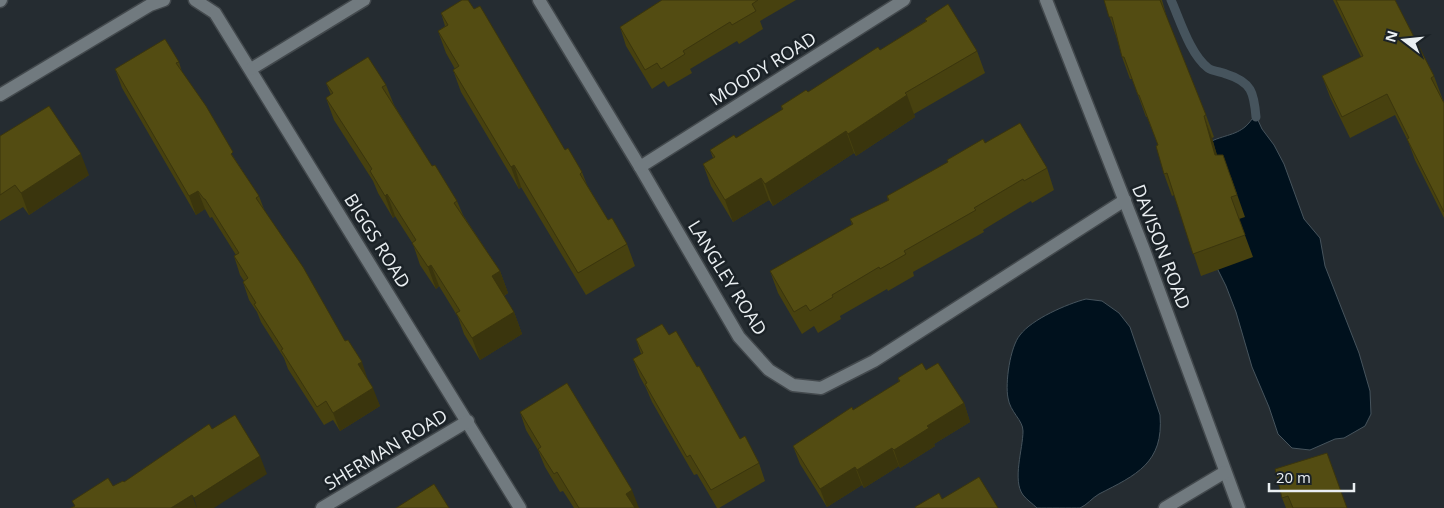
<svg xmlns="http://www.w3.org/2000/svg" width="1444" height="508" viewBox="0 0 1444 508" font-family="'Open Sans',sans-serif">
	<rect width="100%" height="100%" fill="#252c31"/>
	<g fill="#00111d" stroke="#46545d">
		<path d="M1257,118L1262,129L1274,145L1284,164L1304,219L1320,238L1325,266L1359,353L1370,391L1371,414L1365,426L1344,438L1335,439L1310,450L1292,448L1278,434L1269,407L1252,367L1236,312L1226,286L1208,250L1195,150C1202,147 1208,143 1214,140C1229,134 1242,134 1252,119Z"/>
		<path d="M1086,299L1102,301L1119,313L1130,327L1160,415C1164,463 1136,475 1099,494C1092,498 1087,505 1080,508C1073,508 1046,508 1037,508C1033,504 1027,500 1023,495C1012,480 1023,449 1023,431C1023,420 1010,412 1008,398C1005,383 1010,347 1020,335C1032,319 1067,304 1086,299Z"/>
	</g>
	<g fill="none" stroke-linecap="round" stroke-linejoin="round">
		<path stroke="#46545d" stroke-width="9" d="M1171,0C1180,20 1190,54 1208,68C1212,71 1221,72 1226,74C1252,82 1254,93 1256,117"/>
		<defs>
			<g id="minor">
				<path d="M195,0L215,13L520,508"/>
				<path d="M539,0L640,167L739,337L769,370L793,385L821,388L874,361L1125,200"/>
				<path d="M1046,0L1144,250L1239,508"/>
				<path d="M0,1L1,0"/>
				<path d="M251,69L364,0"/>
				<path d="M0,95L150,5L164,0"/>
				<path d="M640,167L904,0"/>
				<path d="M322,508L468,421"/>
				<path d="M1165,508L1225,472"/>
			</g>
		</defs>
		<use href="#minor" stroke="#43494d" stroke-width="15"/>
		<use href="#minor" stroke="#717a7f" stroke-width="12"/>
	</g>
	<g fill="#47410f">
		<path d="M662,0H796L760,21L763,29L739,44L737,41L690,69L692,73L668,87L664,81L652,89L626,46L620,27Z"/>
		<path d="M1104,0H1162L1167,18L1206,115L1214,137L1212,138L1217,155L1231,177L1245,217L1239,219L1253,257L1201,276L1174,195L1172,196L1164,174L1158,145L1147,117H1146L1132,79H1130L1122,57L1117,39Z"/>
		<path d="M1333,0H1395L1434,76L1444,103V218L1415,160L1408,141L1395,115L1350,138L1330,97L1322,76L1361,57Z"/>
		<path d="M441,13L565,150L582,172L587,185L608,220L627,244L635,266L586,295L521,187L519,189L461,92L453,70L455,69L446,53L438,31L445,26Z"/>
		<path d="M925,19L977,51L985,73L914,114L915,117L856,156L854,153L773,206L769,200L733,222L711,186L703,164L713,158L710,150L736,138L782,110L781,106L808,92L880,50L926,21Z"/>
		<path d="M179,62L182,72L236,161L259,196L265,212L368,380L380,406L340,431L333,420L324,425L288,369L284,358L261,322L257,312L249,300L243,282L244,281L240,275L234,256L236,255L212,217L210,218L205,209L196,215L122,88L115,69Z"/>
		<path d="M326,83L386,85L394,105L432,166L457,201L463,215L500,271L508,293L504,296L514,312L522,334L480,360L464,334L458,317L439,286L436,289L420,265L413,244L395,216L393,218L378,193L373,181L334,120L326,98L331,95Z"/>
		<path d="M0,136L89,175L29,215L23,207L0,221Z"/>
		<path d="M985,143L1047,168L1054,190L1032,203L1031,201L983,230L984,232L913,272L914,276L888,291L887,289L840,316L841,319L818,333L814,326L802,334L778,293L770,271L852,225L850,219L888,201L887,196Z"/>
		<path d="M669,335L697,367L740,439L759,463L765,481L719,508H717L697,474L694,475L652,402L646,388L640,377L633,359L641,354L636,339Z"/>
		<path d="M926,370L964,403L970,422L934,444L935,446L900,468L899,466L864,488L862,485L827,507L800,464L793,446L899,382L898,378Z"/>
		<path d="M520,412L639,508H574L563,491L560,492L545,467L538,450L526,430Z"/>
		<path d="M1275,469L1347,508H1286L1282,498Z"/>
	</g>
	<g fill="#3a350d">
		<path d="M907,95L915,117L856,156L848,134Z"/>
		<path d="M1204,116L1212,138L1223,177L1215,155Z"/>
		<path d="M846,131L854,153L773,206L765,184Z"/>
		<path d="M81,154L89,175L29,215L21,193Z"/>
		<path d="M514,165L521,187L519,189L511,167Z"/>
		<path d="M761,178L769,200L733,222L725,200Z"/>
		<path d="M198,191L205,209L196,215L189,196Z"/>
		<path d="M387,194L395,216L393,218L385,196Z"/>
		<path d="M431,265L439,286L436,289L428,267Z"/>
		<path d="M500,271L508,293L500,298L492,276Z"/>
		<path d="M514,312L522,334L480,360L472,338Z"/>
		<path d="M362,362L368,380L358,364Z"/>
		<path d="M373,388L380,406L340,431L333,413Z"/>
		<path d="M964,403L970,422L934,444L935,446L900,468L894,450L927,426Z"/>
		<path d="M892,448L899,466L864,488L857,470Z"/>
		<path d="M260,456L267,474L214,508H197L194,498Z"/>
		<path d="M855,467L862,485L827,507L820,489Z"/>
		<path d="M632,490L639,508H631L626,494Z"/>
		<path d="M192,495L197,508H171Z"/>
	</g>
	<g fill="#534c12" stroke="#3a350d">
		<path d="M462,0H468L474,9L480,6L565,150L568,148L582,172L580,174L608,220L612,218L627,244L578,273L514,165L511,167L453,70L459,66L438,31L448,25L441,13Z"/>
		<path d="M662,0H758L752,4L756,11L732,25L730,22L683,51L685,54L661,69L657,63L645,70L620,27Z"/>
		<path d="M1104,0H1160L1206,115L1204,116L1215,155H1223L1237,195L1231,197L1245,235L1193,254L1167,173L1164,174L1156,146L1158,145L1139,95H1138L1124,57H1122L1112,17H1109Z"/>
		<path d="M1336,0H1395L1434,76L1431,78L1444,103V212L1407,139L1409,138L1387,94L1342,117L1322,76L1363,56Z"/>
		<path d="M948,4L977,51L905,93L907,95L848,134L846,131L765,184L761,178L725,200L703,164L715,157L710,150L734,135L736,138L783,109L781,106L806,90L808,92L878,47L880,50L927,21L925,19Z"/>
		<path d="M165,39L179,62L176,63L206,106L233,152L231,154L259,196L256,198L303,267L345,341L348,340L362,362L358,364L373,388L333,413L326,401L317,407L281,350L283,349L254,304L256,303L243,282L248,278L234,256L239,253L205,199H204L198,191L189,196L115,69Z"/>
		<path d="M368,57L386,85L382,87L432,166L435,165L457,201L454,203L500,271L492,276L514,312L472,338L456,313L460,311L431,265L428,267L412,243L416,240L387,194L385,196L370,171L372,169L326,98L333,93L326,83Z"/>
		<path d="M49,106L81,154L21,193L15,185L0,195V136Z"/>
		<path d="M1020,123L1047,168L1024,181L1023,179L974,208L976,210L904,251L906,254L880,269L879,267L832,295L833,297L810,311L806,305L794,312L770,271L853,224L850,219L889,200L887,196L948,162L947,160L983,139L985,143Z"/>
		<path d="M662,324L669,335L676,331L697,367L699,366L740,439L745,436L759,463L711,490L690,455L687,457L645,384L647,383L633,359L643,353L636,339Z"/>
		<path d="M922,363L926,370L938,363L964,403L927,426L929,428L894,450L892,448L857,470L855,467L820,489L793,446L852,407L853,410L900,381L898,378Z"/>
		<path d="M567,383L632,490L626,494L635,508H579L557,472L554,474L538,449L541,447L520,412Z"/>
		<path d="M235,415L260,456L194,498L192,495L171,508H71L75,506L72,501L108,478L113,486L123,481L124,482L209,424L212,429Z"/>
		<path d="M1327,453L1347,508H1293L1288,496L1282,498L1275,469Z"/>
		<path d="M979,477L998,508H916L915,507L939,493L942,499Z"/>
		<path d="M434,484L449,508H396Z"/>
	</g>
	<g text-anchor="middle" stroke-width="5" stroke-linejoin="round" paint-order="stroke">
		<g font-size="18" fill="#eaeff2" stroke="#1b2227">
			<text transform="translate(763 69) rotate(-32)" y="6">MOODY ROAD</text>
			<text transform="translate(377 241) rotate(58)" y="6">BIGGS ROAD</text>
			<text transform="translate(1161 247) rotate(69)" y="6">DAVISON ROAD</text>
			<text transform="translate(727 278) rotate(58)" y="6">LANGLEY ROAD</text>
			<text transform="translate(386 450) rotate(-31)" y="6">SHERMAN ROAD</text>
		</g>
	</g>
	<g transform="translate(1404 40) rotate(286)" stroke="#1b2227" stroke-width="4" paint-order="stroke">
	<path d="M0-4L9 19L0 12L-9 19Z" fill="#eaeff2"/>
	<text y="-8" font-size="14" font-weight="bold" text-anchor="middle" fill="#eaeff2">N</text>
	</g>
	<path d="M1269 483v8h85v-8" fill="none" stroke="#eaeff2" stroke-width="2.5"/>
	<text x="1276" y="483" font-size="15" fill="#eaeff2" stroke="#1b2227" stroke-width="4" paint-order="stroke">20 m</text>
</svg>
